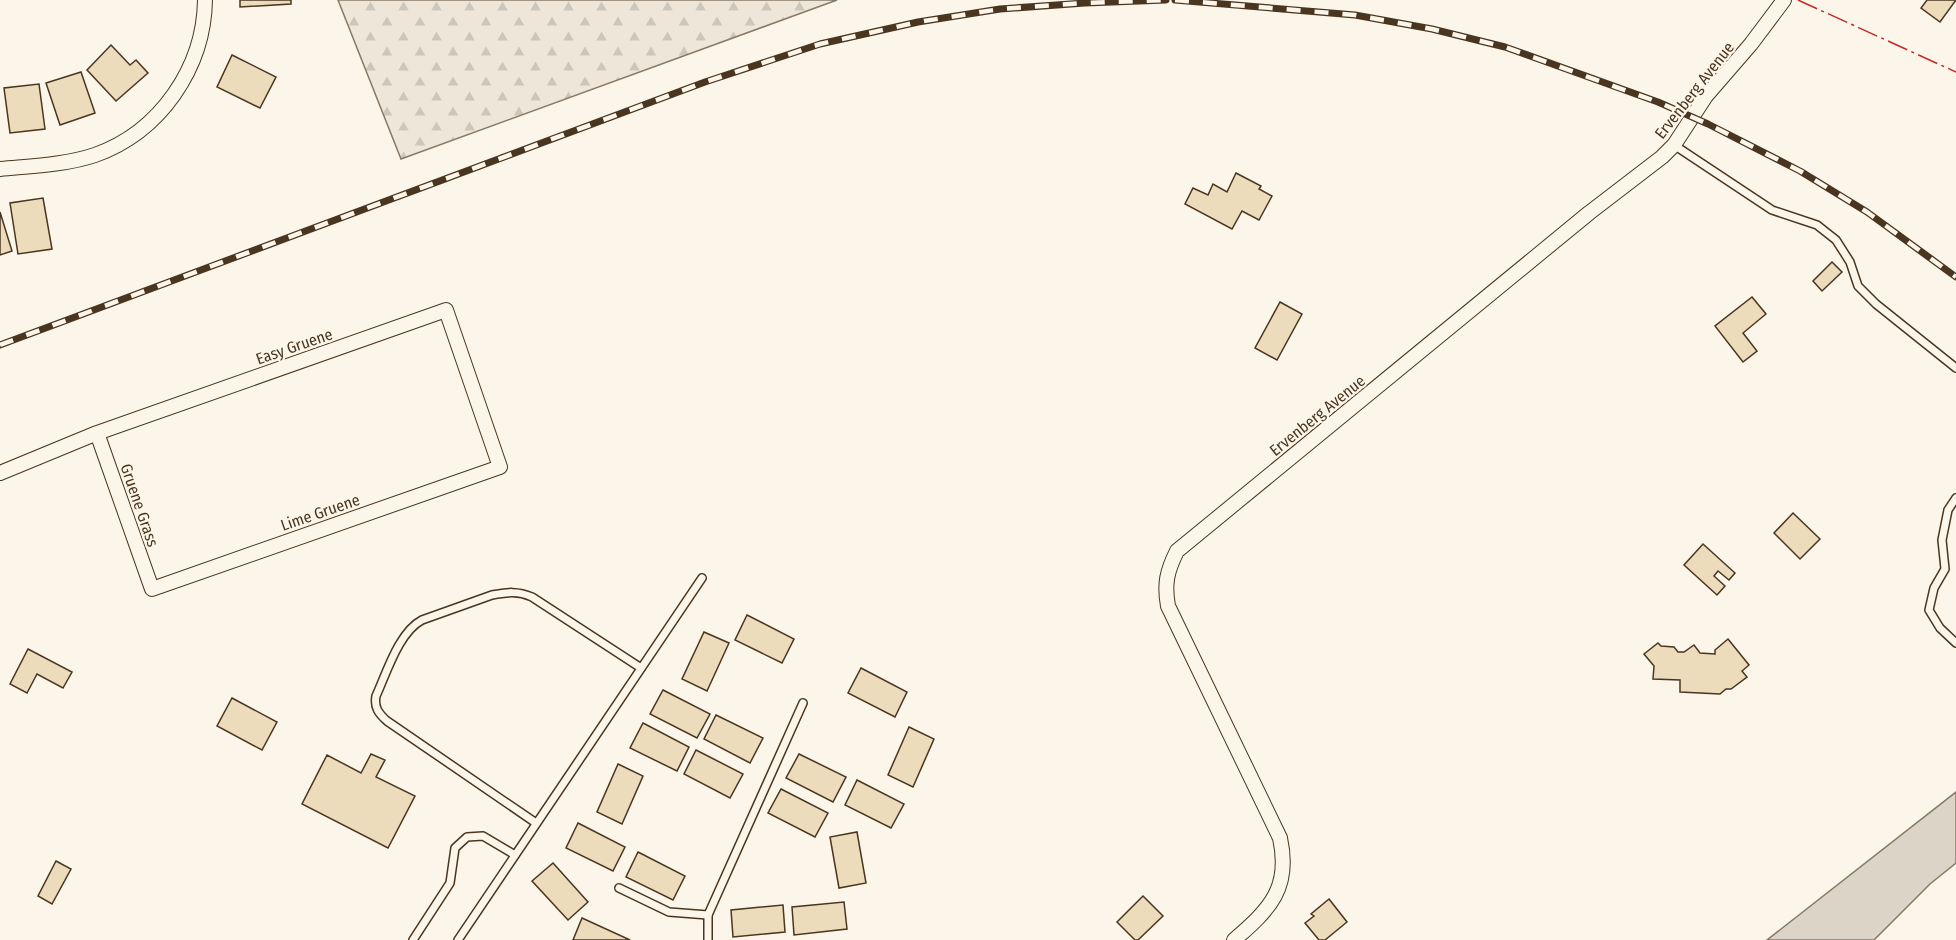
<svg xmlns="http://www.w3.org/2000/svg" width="1956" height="940" viewBox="0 0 1956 940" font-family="'Fira Sans Condensed',sans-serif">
	<defs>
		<pattern id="forest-firs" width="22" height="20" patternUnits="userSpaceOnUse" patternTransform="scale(1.5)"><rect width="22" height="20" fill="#ede6d9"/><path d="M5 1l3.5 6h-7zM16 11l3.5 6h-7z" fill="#cdc6ba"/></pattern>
	</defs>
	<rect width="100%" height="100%" fill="#fbf6e9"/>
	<path fill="url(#forest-firs)" stroke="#887966" stroke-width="1.5" d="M338,0H837L401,159Z"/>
	<path fill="#dcd4c6" stroke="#887966" stroke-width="1.5" d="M1956,792V863L1930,884L1874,940H1767Z"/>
	<g fill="#ecdcbc" stroke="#4a3520" stroke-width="1.5">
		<path d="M240,0H291V4L240,7Z"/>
		<path d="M1927,0H1956L1940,22L1921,8Z"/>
		<path d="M111,45L130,65L136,60L148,73L116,101L87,70Z"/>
		<path d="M232,55L276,77L260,108L217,87Z"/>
		<path d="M81,72L95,113L60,125L46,83Z"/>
		<path d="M39,84L45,129L10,133L4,88Z"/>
		<path d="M1236,173L1261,186L1259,189L1272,196L1259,220L1242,211L1232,229L1185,204L1193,188L1208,195L1213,184L1227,192Z"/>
		<path d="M43,198L52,249L18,254L10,203Z"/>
		<path d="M0,212L12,251L0,255Z"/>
		<path d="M1832,262L1842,272L1822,291L1813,281Z"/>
		<path d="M1752,297L1766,314L1743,333L1757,351L1743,362L1715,326Z"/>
		<path d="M1280,302L1302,314L1277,360L1255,348Z"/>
		<path d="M1793,513L1820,539L1800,559L1774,533Z"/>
		<path d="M1703,544L1735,573L1729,580L1718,571L1714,576L1725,586L1717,595L1684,565Z"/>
		<path d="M747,615L794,639L782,663L735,640Z"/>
		<path d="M704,632L729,643L707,691L682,679Z"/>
		<path d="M1728,639L1749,665L1742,671L1747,677L1731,689H1726L1720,694L1680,692V680L1653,679L1654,666L1644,654L1658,643L1661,646L1674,647L1678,652H1684L1694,645L1700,653L1715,654V650Z"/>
		<path d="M28,649L72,672L63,688L37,674L27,693L10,684Z"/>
		<path d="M861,668L907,692L895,717L848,693Z"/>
		<path d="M663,690L710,714L697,738L650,714Z"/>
		<path d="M232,698L277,722L262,750L217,726Z"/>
		<path d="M716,715L763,738L750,763L704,739Z"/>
		<path d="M643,723L689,747L677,771L630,748Z"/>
		<path d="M909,727L934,739L913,787L888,775Z"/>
		<path d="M696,750L743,774L730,798L684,774Z"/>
		<path d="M371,754L385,760L376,777L415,796L388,848L302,804L327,755L361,773Z"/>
		<path d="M799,754L846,777L833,802L786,778Z"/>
		<path d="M618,764L643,776L622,824L597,812Z"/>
		<path d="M857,780L904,804L891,828L845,805Z"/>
		<path d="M781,789L828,813L815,837L768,813Z"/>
		<path d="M578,823L625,847L613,871L566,848Z"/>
		<path d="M857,832L866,883L839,888L830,837Z"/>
		<path d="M638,852L685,876L673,900L626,877Z"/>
		<path d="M56,861L71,869L52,904L38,896Z"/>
		<path d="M553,863L588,902L568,920L532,881Z"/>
		<path d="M1143,896L1163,916L1138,940H1135L1117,922Z"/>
		<path d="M1329,899L1347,922L1325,940H1319L1305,923L1314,916L1311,914Z"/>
		<path d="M844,902L847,929L794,935L792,907Z"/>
		<path d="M783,905L785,932L733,937L731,910Z"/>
		<path d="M582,918L630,940H573Z"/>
	</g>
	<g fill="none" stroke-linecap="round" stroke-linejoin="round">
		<defs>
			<g id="service">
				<path d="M1674,145L1772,210L1817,225L1836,240L1850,262L1858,286L1876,304L1956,368"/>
				<path d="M1956,498L1948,510L1942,540L1945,569L1934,588L1929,610L1940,628L1956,643"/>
				<path d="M536,823L387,721C378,713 374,707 376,696C387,672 399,632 422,620L492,595C507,592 518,591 532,597L641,668"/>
				<path d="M619,888L669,912L708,915"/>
				<path d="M413,940L450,883L455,848L467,837L483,836L515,855"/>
				<path d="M458,940L702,578"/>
				<path d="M708,940V915L803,703"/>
			</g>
			<g id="minor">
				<path d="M0,169C31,166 65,165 95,155C160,132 204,68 205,0"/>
				<path d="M0,473L97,433L446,310L500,467L152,589L97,433"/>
				<path d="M1234,940C1270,909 1291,888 1280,838L1168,606C1164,584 1167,571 1177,551L1589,213L1662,157L1674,145L1706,96L1751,44L1784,0"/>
			</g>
		</defs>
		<use href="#service" stroke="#4a3520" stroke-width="10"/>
		<use href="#minor" stroke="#4a3520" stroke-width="16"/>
		<use href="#service" stroke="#fbf6e9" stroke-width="7"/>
		<use href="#minor" stroke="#fbf6e9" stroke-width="14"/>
		<defs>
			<g id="rail">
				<path d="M1175,0L1355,15L1432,29L1505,47L1658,102L1708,124L1800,171L1867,212L1956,277"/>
				<path d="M0,345L705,82L820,44L918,22L1000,9L1085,3L1166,0"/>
			</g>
		</defs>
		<use href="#rail" stroke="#4a3520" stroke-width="7"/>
		<use href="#rail" stroke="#fbf6e9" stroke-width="4.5" stroke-dasharray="14" stroke-linecap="butt"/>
		<path stroke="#c62828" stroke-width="1.5" stroke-dasharray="21 4.5 3 4.5" stroke-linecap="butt" d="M1798,0L1956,72"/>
	</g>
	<g text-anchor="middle" stroke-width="4.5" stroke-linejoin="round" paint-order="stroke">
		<g font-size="16" fill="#4a3520" stroke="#fbf6e9">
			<text transform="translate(1694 90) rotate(-52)" y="6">Ervenberg Avenue</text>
			<text transform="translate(294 346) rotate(-19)" y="6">Easy Gruene</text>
			<text transform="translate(1317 415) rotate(-39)" y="6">Ervenberg Avenue</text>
			<text transform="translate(140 505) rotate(71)" y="6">Gruene Grass</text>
			<text transform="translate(320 512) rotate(-19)" y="6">Lime Gruene</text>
		</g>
	</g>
</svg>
